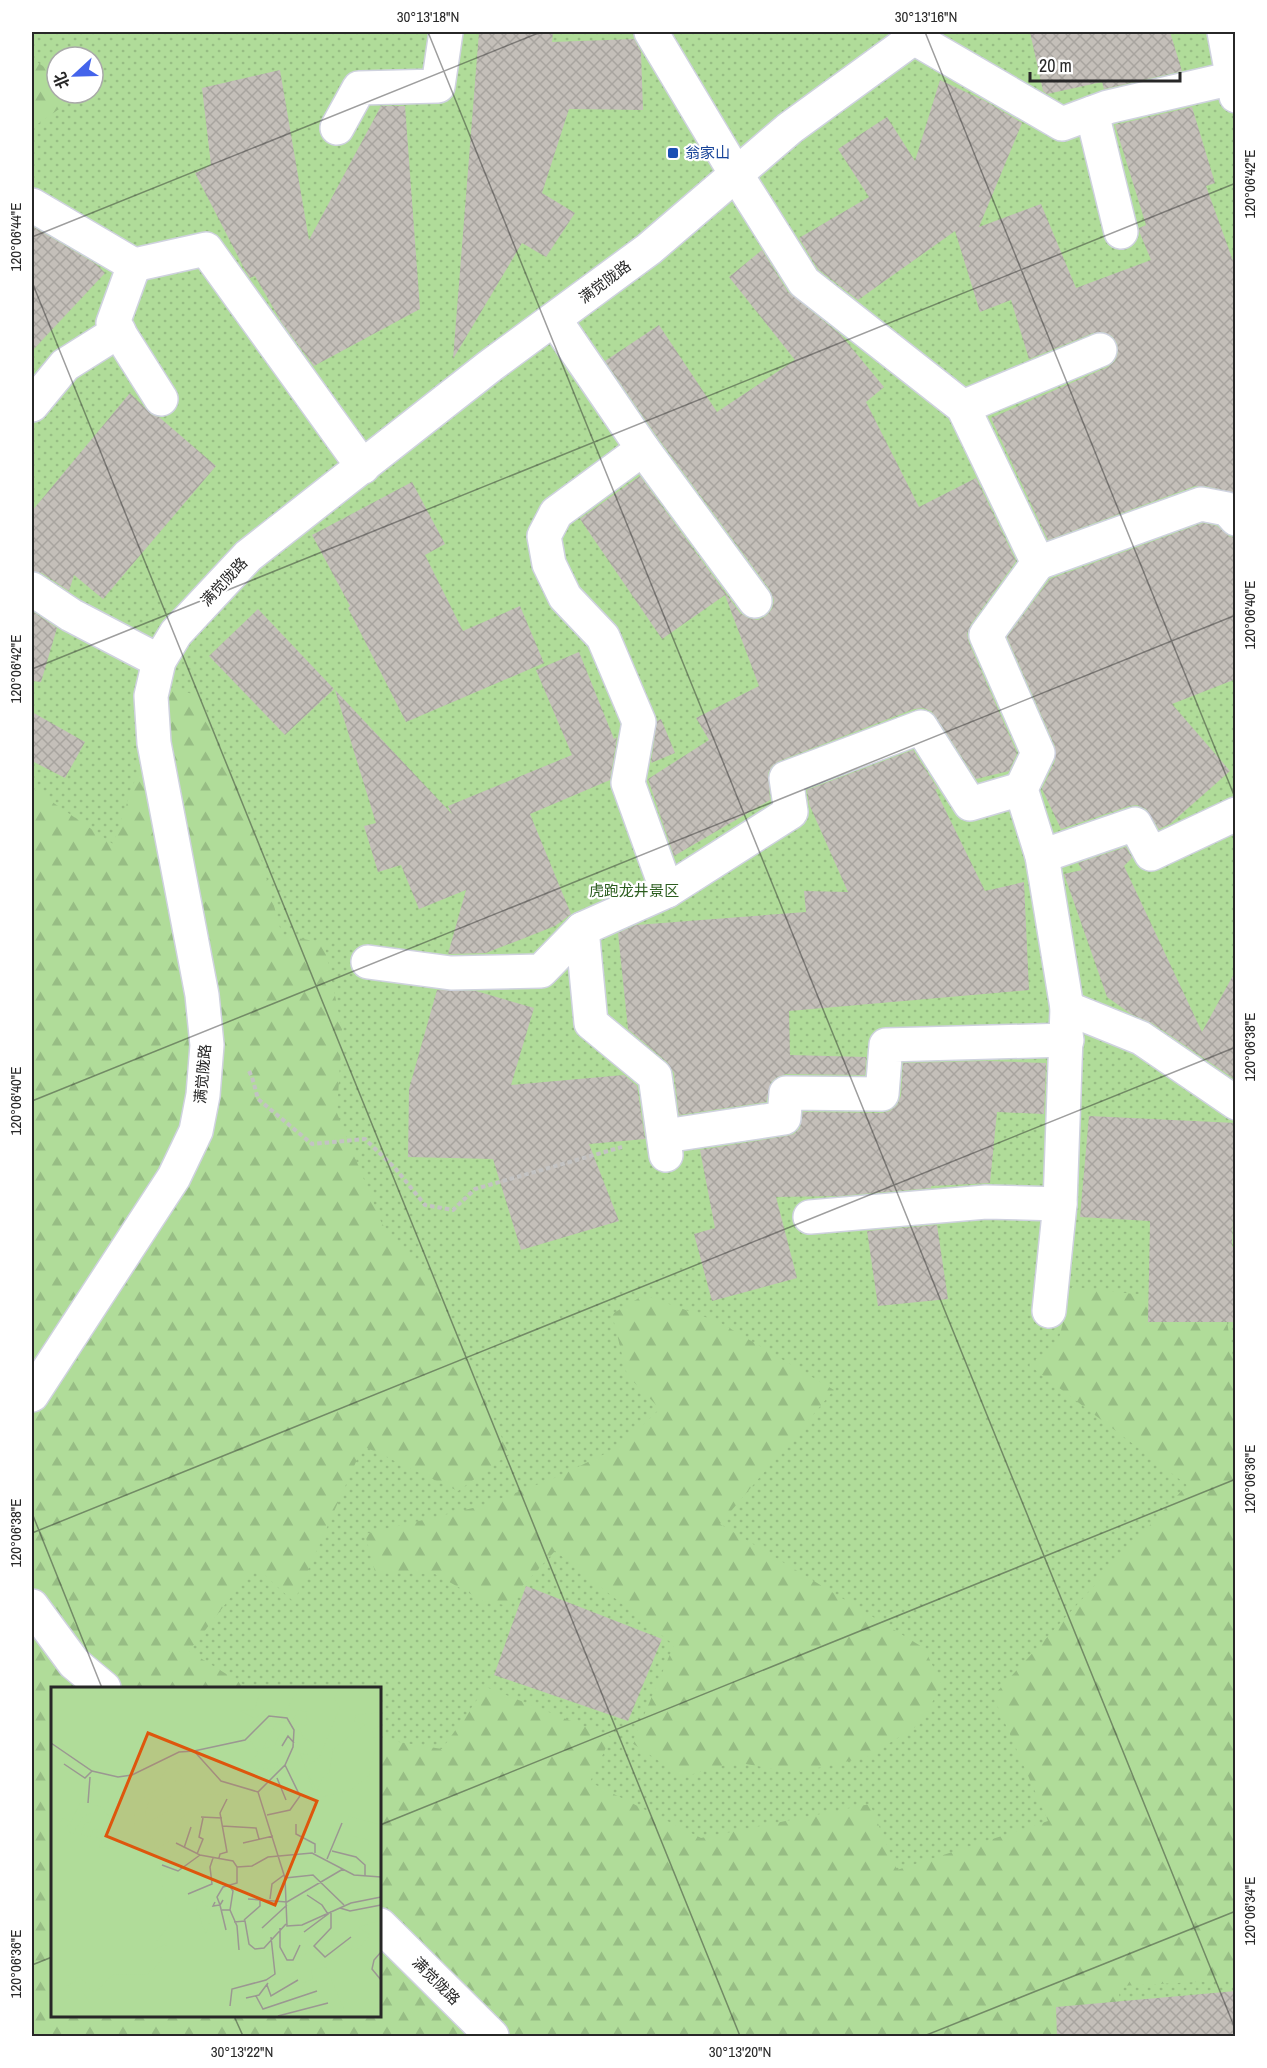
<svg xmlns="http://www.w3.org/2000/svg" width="1267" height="2068" viewBox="0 0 1267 2068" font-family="'Archivo Narrow','Noto Sans SC',sans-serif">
	<defs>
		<pattern id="grass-dots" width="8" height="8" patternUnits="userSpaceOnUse" patternTransform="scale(1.5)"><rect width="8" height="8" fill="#b0dc99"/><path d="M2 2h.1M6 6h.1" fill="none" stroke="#97bd84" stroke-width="1.8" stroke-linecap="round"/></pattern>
		<pattern id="forest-firs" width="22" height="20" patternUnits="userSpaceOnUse" patternTransform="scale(1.5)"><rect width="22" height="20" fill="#b0dc99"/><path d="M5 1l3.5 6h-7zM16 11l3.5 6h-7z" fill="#97bd84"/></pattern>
		<pattern id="building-cross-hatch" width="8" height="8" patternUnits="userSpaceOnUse" patternTransform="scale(1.5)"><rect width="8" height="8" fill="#c4bfb9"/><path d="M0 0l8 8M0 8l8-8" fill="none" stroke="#a8a49f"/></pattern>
	</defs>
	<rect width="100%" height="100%" fill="#e9e2da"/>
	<path fill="url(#grass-dots)" fill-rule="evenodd" d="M32,32H1235V2036H32ZM57,57H93V93H57ZM52,1688H380V2016H52Z"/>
	<g fill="url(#forest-firs)">
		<path d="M32,59L57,75V93H82L32,128Z"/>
		<path d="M166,689L200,695L251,822L282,935L324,943L342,1029L337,1113L382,1224L431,1276L509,1454L458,1491L363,1446L294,1602L255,1566L189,1651L249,1688H52V2016H380V1739L442,1749L486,1687L611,1737L590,1782L701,1838L870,1804L897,1870L1048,1821L993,1696L1187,1485L1029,1365L1058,1342L1072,1287L1224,1304L1236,1375L1235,1980L1119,1986L1120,2025L1080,2036H32V788L113,844Z"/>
		<path d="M644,1295L719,1322L834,1390L720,1524L924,1648L942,1685L920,1724L867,1757L795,1773L735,1762L683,1777L632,1743L674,1645L555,1551L505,1605L485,1602L435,1574L375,1572L365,1534L481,1506L557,1477L619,1447L660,1409L627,1375L612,1314Z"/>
	</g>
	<g fill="url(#building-cross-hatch)">
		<path d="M479,32H553L552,42L634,39L641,52L643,110L569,109L542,193L575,213L546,257L522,243L453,359Z"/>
		<path d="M1030,32H1170L1182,71L1104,89L1102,82L1047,94L1043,91Z"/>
		<path d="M280,70L309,240L381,106H405L420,309L314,366L282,323L255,276L250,278L245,270L195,173L211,165L202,88Z"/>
		<path d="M940,80L985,101L1022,123L979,227L1041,204L1076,288L1151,260L1139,231V228L1146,225L1115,125L1192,107L1215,183L1206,186L1236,269V493L1205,486H1195L1048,540L991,418L1108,367L1115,361L1118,353L1117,343L1112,336L1103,332L1093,333L1029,359L1011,300L980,312L955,231L858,300L818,269L799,238L869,197L838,149L887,117L915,161Z"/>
		<path d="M32,226L96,264L105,273L32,351Z"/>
		<path d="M762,250L788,292L841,335L884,387L866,402L919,507L976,478L1016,561L971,624L967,634L969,643L1017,753L1009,771L976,779L936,717L931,711L923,708L914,709L779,761L772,766L768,773L770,800L674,856L648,779L709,740L696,718L759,686L725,595L662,639L580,519L640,476L740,613L748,618L758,620L766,616L772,609L774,600L770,590L658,438L605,361L659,325L717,412L795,360L729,277Z"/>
		<path d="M130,393L152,415L159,417L216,466L103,599L74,575L69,591L42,573L32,571V511Z"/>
		<path d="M412,482L445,544L425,555L463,631L520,606L544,663L406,722L348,608L350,606L312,535Z"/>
		<path d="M1203,523L1217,526L1230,537H1236V679L1172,704L1230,771L1170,824L1159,829L1146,809L1137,805L1129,806L1061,829L1042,789L1055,761V746L1007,637L1050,579Z"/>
		<path d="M258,609L334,689L285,735L209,656Z"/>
		<path d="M32,611L57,628L41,682L32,681Z"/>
		<path d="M579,652L614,739L617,737L610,780L530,814L571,914L555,926L486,953L448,954L466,890L419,909L401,865L378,872L364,826L376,823L335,690L452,814L448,806L572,755L536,670Z"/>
		<path d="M32,712L85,742L65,778L32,761Z"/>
		<path d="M661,719L675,753L651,763L657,721Z"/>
		<path d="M913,750L938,789H935L985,891L1024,882L1029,990L789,1011L790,1055L866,1057L865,1075L786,1074L777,1077L771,1082L766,1102L679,1115L674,1073L667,1062L628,1029L618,933L636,925L806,912L804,891L848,892L809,804L807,790Z"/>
		<path d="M1126,847L1132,858L1124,866L1202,1032L1236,970V1080L1152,1023L1131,1014L1107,997L1064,874L1082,870L1078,863Z"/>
		<path d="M437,990L476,991L534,1008L511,1085L624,1075L637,1086L645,1139L589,1144L619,1221L521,1250L493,1159L408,1157L409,1089Z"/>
		<path d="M986,1061L1046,1063L1044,1114L997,1112L990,1183L931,1186V1188L839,1196L776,1197L797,1278L712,1301L694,1234L715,1228L700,1150L787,1136L794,1134L800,1128L803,1112L882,1113L890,1111L897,1105L901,1096L903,1063Z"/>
		<path d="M1089,1116L1236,1123L1232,1247H1236V1322H1148L1150,1221L1080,1217Z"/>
		<path d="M937,1225L948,1299L878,1306L867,1231Z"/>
		<path d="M526,1586L662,1639L628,1721L494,1675Z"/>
		<path d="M1236,1991V2037H1057L1056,2007Z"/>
	</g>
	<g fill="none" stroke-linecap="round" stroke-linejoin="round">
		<defs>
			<g id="minor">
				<path d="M651,32L736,174L804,282L963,407L1038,563L986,635L1038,753L1021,789L1042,856L1067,1008L1060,1204L1049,1311"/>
				<path d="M1224,32L1236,96"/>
				<path d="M914,38L1062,124L1108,107L1233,78"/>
				<path d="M1092,113L1121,232"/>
				<path d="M337,128L359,88L438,86L446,32"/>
				<path d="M32,205L134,265L206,249L363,467"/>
				<path d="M134,265L113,323L161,399"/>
				<path d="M555,320L643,449L755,601"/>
				<path d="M32,405L65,365L119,331"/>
				<path d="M963,407L1100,350"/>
				<path d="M643,449L556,513L544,536L549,564L565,597L603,637L639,722L628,783L667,891"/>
				<path d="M1038,563L1201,504L1227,509L1236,519"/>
				<path d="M32,589L71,615L159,661"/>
				<path d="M1042,856L1135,824L1151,854L1236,814"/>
				<path d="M582,929L591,1023L655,1076L666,1155"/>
				<path d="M368,962L451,973L541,971L582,929L667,891L791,812L786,778L921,727L970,804L1021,789"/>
				<path d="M1067,1008L1141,1038L1236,1103"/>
				<path d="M665,1136L784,1118L786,1093L882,1094L886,1045L1067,1040"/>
				<path d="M810,1217L986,1202L1060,1204"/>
				<path d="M32,1395L174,1177L196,1131L203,1095L207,1045L202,995L154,743L151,696L159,661L176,633L248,556L490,366L649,249L790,128L922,32"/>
				<path d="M32,1606L74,1663L104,1688"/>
				<path d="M380,1925L492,2036"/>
			</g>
		</defs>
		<use href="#minor" stroke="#cfd2df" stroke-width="36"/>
		<path stroke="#c3c3c3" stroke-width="4" stroke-dasharray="4.5 3" stroke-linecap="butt" d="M249,1071L252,1077L258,1099L312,1144L365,1139L395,1168L425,1205L453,1210L475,1189L622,1147"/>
		<use href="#minor" stroke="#fff" stroke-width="33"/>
	</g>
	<path fill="none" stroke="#272727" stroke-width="1.5" stroke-opacity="0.45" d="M428,32L1236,2031M925,32L1236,800M32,237L541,32M32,282L740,2036M32,669L1236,183M32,1101L1236,615M32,1513L102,1688M32,1533L1236,1047M380,1825L1236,1479M32,1965L52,1957M234,2016L243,2036M924,2036L1236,1911"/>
	<rect fill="#1a4fb4" stroke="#fff" stroke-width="2" x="667" y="147" width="12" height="12" rx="3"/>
	<g text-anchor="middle" stroke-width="4.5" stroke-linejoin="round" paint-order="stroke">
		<g font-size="15" fill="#164399" stroke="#fff" text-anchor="start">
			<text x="685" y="158">翁家山</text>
		</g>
		<g font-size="15" fill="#272727" stroke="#fff">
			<text transform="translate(605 282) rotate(-37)" y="5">满觉陇路</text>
			<text transform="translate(224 582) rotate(-47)" y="5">满觉陇路</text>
			<text transform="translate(203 1074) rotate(-85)" y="5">满觉陇路</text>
			<text transform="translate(436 1981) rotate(45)" y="5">满觉陇路</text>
		</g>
		<g font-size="15" fill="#2b5d1e" stroke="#fff">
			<text x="634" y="896">虎跑龙井景区</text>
		</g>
	</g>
	<g transform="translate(51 1687)">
		<rect width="330" height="330" fill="#e9e2da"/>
		<path d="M0,1H330V329H0Z" fill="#b0dc99"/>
		<path d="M0,1H215L208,8L204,22L189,24L203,31L219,24L233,27L244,8L253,1H288L283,11L289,20L268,71L254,80L266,105L271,91L278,86L282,62L315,37L303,34L305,28L330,25V38L321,43L325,58L318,89L300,103L266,111L256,118L254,111L263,106L249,66L256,68L261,55L252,51L247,37L255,39L256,25L246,23L241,37L223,32L214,36L198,51L207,66L199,75L206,82L213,77L233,75L220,83L214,81L194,95L203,107L131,108L129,102L136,96L126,85L130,83L125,75L115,83L109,92L112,98L93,111L90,126H84L83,139H95L106,162L121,153L126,159L119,171L111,169L108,179L119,237L101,260V264L116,256L107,278L95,288L63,287L43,306L30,291L25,290L24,295L13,300L29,302L40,317L41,329H0V92L4,85L0,82ZM18,71L44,88L37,101L33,99L35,93L11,76ZM30,114L53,121L54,126L63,131L67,140L61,162L48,160L51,153L45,150L47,142L42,143L39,150L30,147L34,135L40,136V126L33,129L21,148L17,143L21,139L18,137L15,141L8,137L12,131L20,135ZM226,36L233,38L224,58L211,62ZM125,93H129V121H139V124L125,136L118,123L98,135L94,127L99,111L103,108L110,115L121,108L118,102ZM298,129L330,138V158H318L317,153L302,149V143L294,139ZM150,213L161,225L155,248L145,220ZM330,233V322L324,320L319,329H296L275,280L260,283L262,292L252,296L245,282L244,271L260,265L275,273L294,259L305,264L319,248L307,240Z" fill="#b0dc99" fill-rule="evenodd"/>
		<path fill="none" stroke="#9b9792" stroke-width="1.5" d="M0,56L41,84L67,90L81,88L128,65L143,64L170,94L207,105L234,191L236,239L251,238L300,216L330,210M231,59L237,49L243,56M143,64L194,53L218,29L236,31L243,43L242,60L234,78L207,105M13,77L34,91L41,84M226,91L235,113M37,116L39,90M216,128L239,123L249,109L234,78M150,130L171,131M245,137V147L264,157V166M171,139L205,141L208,152M125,156L149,168L182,174L186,180L201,179L217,170L261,166L303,188L330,190M192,156L222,149M133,161L140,140M281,164L305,170L314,178V190M146,167L152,152L148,150L152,131M168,171L169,167L176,165L169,126L176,112M276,172L291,136M111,178L127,184L149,168M234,191L262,188L293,218M178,198L182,204L179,223M137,207L161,197L159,180L162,171M197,212L236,215L292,182M219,212L221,197L233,188M172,213L169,218L175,243M164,215L162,219L169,218L166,210L172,200L186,196V180M289,221L299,224L330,218M171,223H179L186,239L188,263M280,224V241L263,259L274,270L300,250M193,233L209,219V211M183,235L194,234L198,257L204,262L213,261L235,237M211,241L236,218M229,241V260L236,273H242L249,258M253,245L277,227L271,218L256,208M330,265L323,273L321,282L330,293M216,298L220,309L247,293M205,309L212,322L266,304M195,311L208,308L217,296M179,319L181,302L215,293L224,287L220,250M227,329L277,316"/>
		<path fill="#de560d" fill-opacity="0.15" stroke="#de560d" stroke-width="3" d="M97,46L266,114L224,218L55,149Z"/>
		<rect width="330" height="330" fill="none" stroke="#272727" stroke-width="3"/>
	</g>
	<rect width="1267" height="2068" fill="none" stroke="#ffffff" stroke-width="66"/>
	<g transform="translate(75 75) rotate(248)"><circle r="28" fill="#ffffff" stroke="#a9a9a9" stroke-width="1.5"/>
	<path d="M0-4.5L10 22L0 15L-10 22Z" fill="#4464eb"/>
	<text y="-9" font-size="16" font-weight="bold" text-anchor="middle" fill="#272727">北</text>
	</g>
	<path d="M1030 72v9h150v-9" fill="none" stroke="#272727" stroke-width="3"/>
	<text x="1039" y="72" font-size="18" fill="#272727" stroke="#ffffff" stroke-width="4.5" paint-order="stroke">20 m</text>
	<rect x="33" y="33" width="1201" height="2002" fill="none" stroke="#272727" stroke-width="2"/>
	<g font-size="15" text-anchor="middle" fill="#272727">
		<text x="428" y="22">30°13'18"N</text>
		<text x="926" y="22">30°13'16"N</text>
		<text transform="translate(1250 184) rotate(-90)" y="5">120°06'42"E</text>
		<text transform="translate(16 237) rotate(-90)" y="5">120°06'44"E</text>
		<text transform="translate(1250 615) rotate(-90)" y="5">120°06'40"E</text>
		<text transform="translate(16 669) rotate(-90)" y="5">120°06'42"E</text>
		<text transform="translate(1250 1047) rotate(-90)" y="5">120°06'38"E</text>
		<text transform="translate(16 1101) rotate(-90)" y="5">120°06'40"E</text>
		<text transform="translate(1250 1479) rotate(-90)" y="5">120°06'36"E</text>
		<text transform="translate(16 1533) rotate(-90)" y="5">120°06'38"E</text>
		<text transform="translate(1250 1911) rotate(-90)" y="5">120°06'34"E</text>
		<text transform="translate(16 1964) rotate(-90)" y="5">120°06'36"E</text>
		<text x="242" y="2057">30°13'22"N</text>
		<text x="740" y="2057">30°13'20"N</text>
	</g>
</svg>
